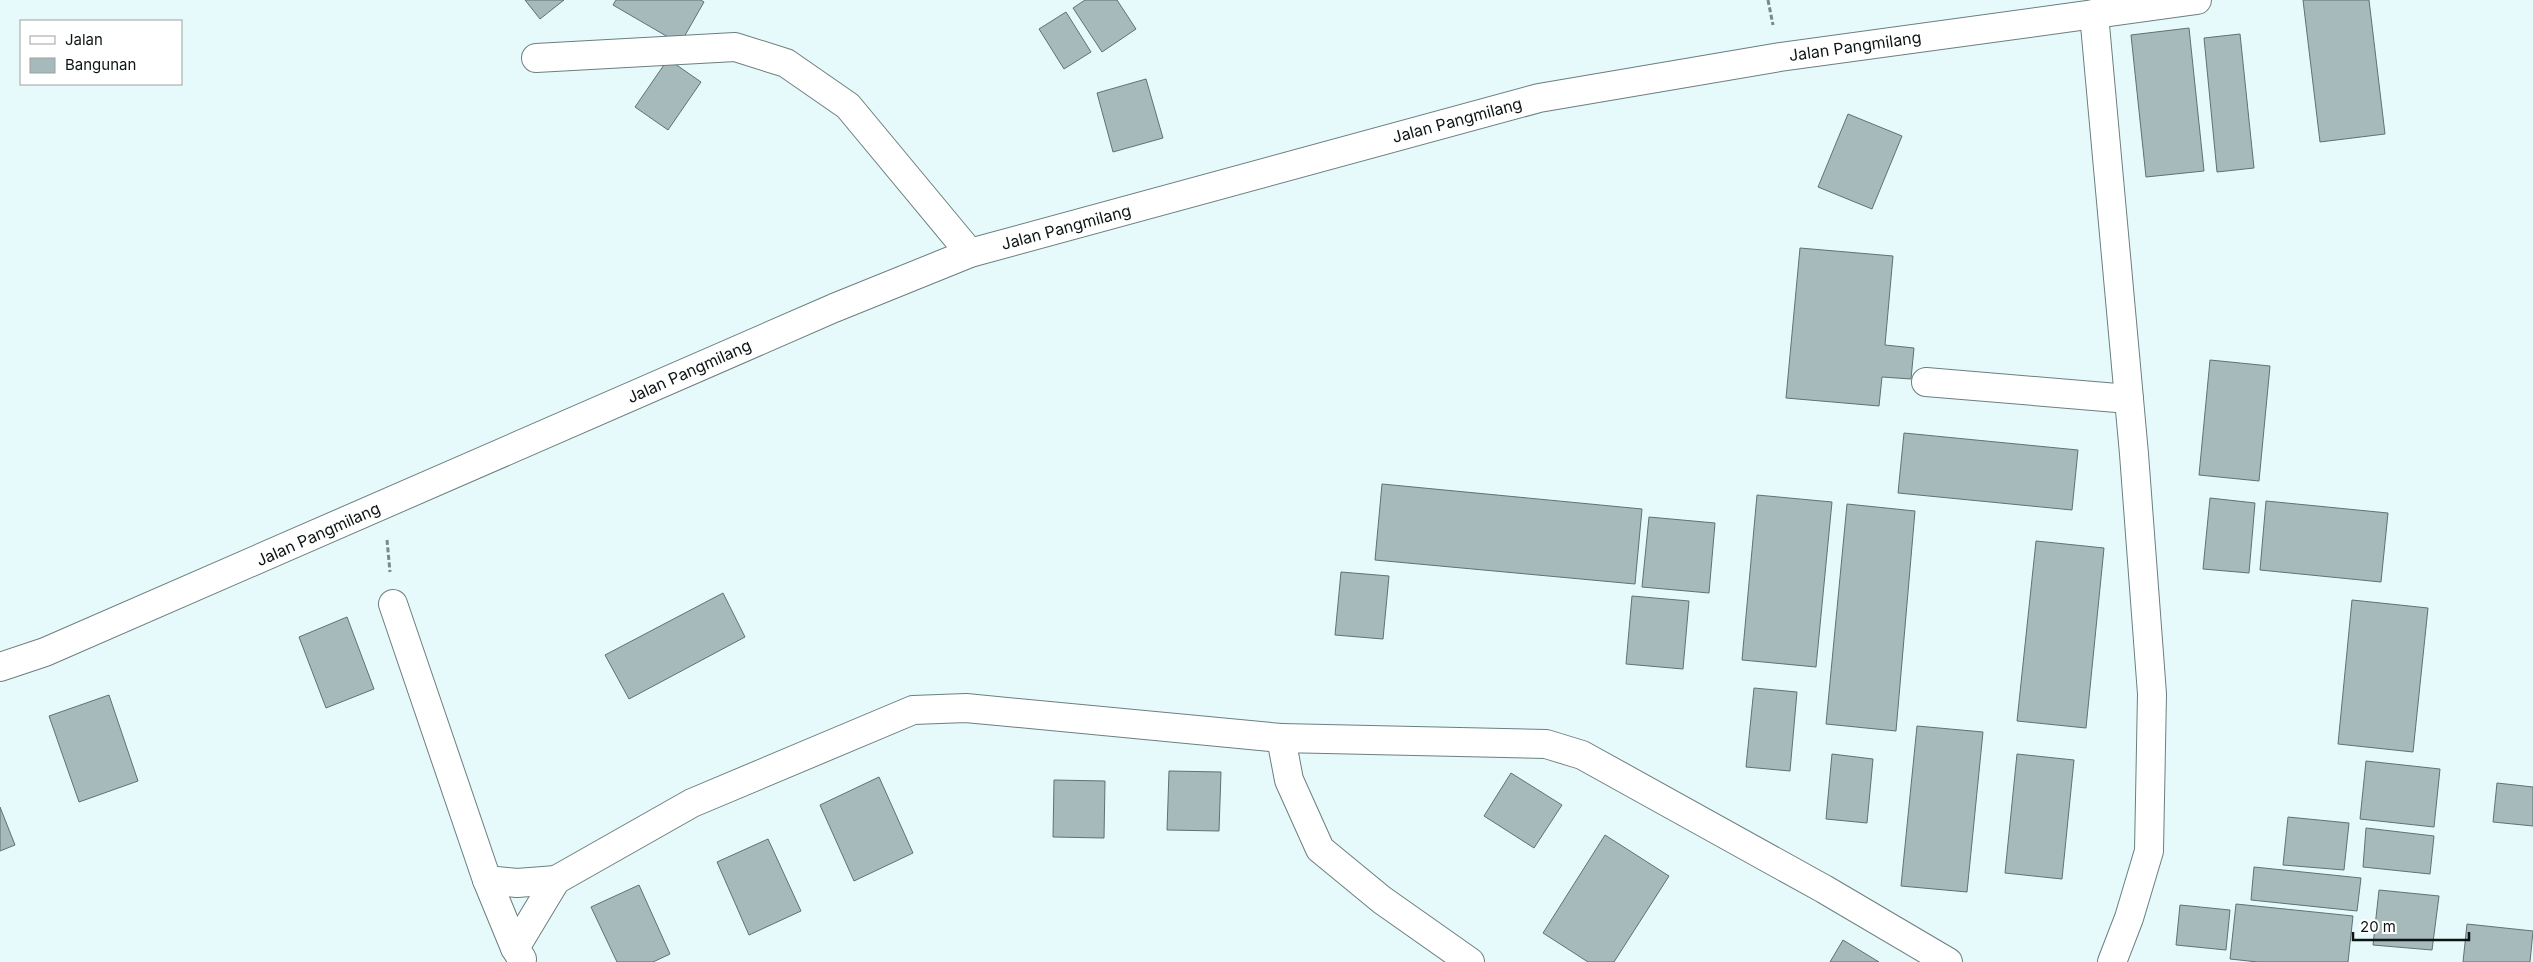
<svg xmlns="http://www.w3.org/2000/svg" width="2533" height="962" viewBox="0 0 2533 962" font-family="Inter,sans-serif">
	<rect width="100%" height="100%" fill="#e6fafb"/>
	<g fill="#a6b9bb" stroke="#607172">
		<path d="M525,0H564L540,19Z"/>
		<path d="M616,0H701L704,2L680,44L613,5Z"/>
		<path d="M1085,0H1117L1136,29L1102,52L1073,8Z"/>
		<path d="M2303,0H2369L2385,134L2320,142Z"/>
		<path d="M1066,12L1091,52L1064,69L1039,29Z"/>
		<path d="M2189,28L2204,171L2146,177L2131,35Z"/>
		<path d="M2240,34L2254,168L2217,172L2204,38Z"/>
		<path d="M668,59L701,82L668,130L635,107Z"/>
		<path d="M1146,79L1163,138L1113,152L1097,93Z"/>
		<path d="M1848,114L1902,136L1872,209L1818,187Z"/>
		<path d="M1800,248L1893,256L1885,345L1914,348L1911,379L1882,377L1879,406L1786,398Z"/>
		<path d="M2210,360L2270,366L2259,481L2199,475Z"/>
		<path d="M1904,433L2078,450L2072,510L1898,493Z"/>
		<path d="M1382,484L1642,509L1635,584L1375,560Z"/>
		<path d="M1757,495L1832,502L1816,667L1742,660Z"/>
		<path d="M2210,498L2255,503L2249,573L2203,569Z"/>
		<path d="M2266,501L2388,513L2381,582L2260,570Z"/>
		<path d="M1847,504L1915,511L1896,731L1826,724Z"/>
		<path d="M1649,517L1715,523L1709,593L1642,587Z"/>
		<path d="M2036,541L2104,548L2086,728L2017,721Z"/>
		<path d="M1341,572L1389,576L1383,639L1335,635Z"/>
		<path d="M723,593L745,637L629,699L605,655Z"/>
		<path d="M1632,596L1689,601L1683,669L1626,664Z"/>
		<path d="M2352,600L2428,608L2413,752L2338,744Z"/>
		<path d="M347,617L374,689L326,708L299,637Z"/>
		<path d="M1754,688L1797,692L1790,771L1746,767Z"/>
		<path d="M109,695L138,781L79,802L49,716Z"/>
		<path d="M1917,726L1983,732L1967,892L1901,886Z"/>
		<path d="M1832,754L1873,759L1867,823L1826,819Z"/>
		<path d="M2017,754L2074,760L2062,879L2005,873Z"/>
		<path d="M2366,761L2440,769L2434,827L2360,819Z"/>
		<path d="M1169,771L1221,772L1219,831L1167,830Z"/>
		<path d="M1511,773L1562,805L1534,848L1484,816Z"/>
		<path d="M879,777L913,853L854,881L820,805Z"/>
		<path d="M1054,780L1105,781L1104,838L1053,837Z"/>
		<path d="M2497,783L2533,787V826L2493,822Z"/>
		<path d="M0,807L15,845L0,851Z"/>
		<path d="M2288,817L2349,823L2344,870L2283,865Z"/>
		<path d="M2366,828L2434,836L2430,874L2363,867Z"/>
		<path d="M1605,835L1669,876L1614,962H1588L1543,933Z"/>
		<path d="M768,839L801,911L749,935L717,862Z"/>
		<path d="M2254,867L2361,878L2357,911L2251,900Z"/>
		<path d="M639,885L670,954L653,962H617L591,907Z"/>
		<path d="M2379,890L2439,896L2432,950L2373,945Z"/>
		<path d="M2236,904L2353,916L2348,962H2258L2230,959Z"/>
		<path d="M2180,905L2230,910L2226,950L2176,945Z"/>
		<path d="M2467,924L2533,931L2530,962H2463Z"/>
		<path d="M1843,940L1879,962H1830Z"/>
	</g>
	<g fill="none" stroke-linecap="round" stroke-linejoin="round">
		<defs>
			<g id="minor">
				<path d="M2094,14L2134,454L2152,694L2149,851L2129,918L2112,962"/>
				<path d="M536,58L735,47L786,63L848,106L970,253"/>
				<path d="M1926,382L2129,399"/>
				<path d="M393,604L487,880L517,883L556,880"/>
				<path d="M0,667L45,652L834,308L970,253L1539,98L1780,57L2197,0"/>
				<path d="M487,880L515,948L522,959"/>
				<path d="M515,948L556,880L692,803L913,710L966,708L1281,738"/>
				<path d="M1470,962L1382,900L1320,849L1289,780L1281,738L1546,744L1582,755L1824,889L1948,962"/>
			</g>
		</defs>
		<use href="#minor" stroke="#6c7e7f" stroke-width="30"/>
		<g stroke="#7b8889" stroke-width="3" stroke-dasharray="5 2.5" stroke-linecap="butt">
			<path d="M1768,0L1773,25"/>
			<path d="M387,540L390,572"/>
		</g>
		<use href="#minor" stroke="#fff" stroke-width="28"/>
	</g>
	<g text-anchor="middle" stroke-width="4" stroke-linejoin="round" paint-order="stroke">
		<g font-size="16" fill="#0d1414" stroke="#fff">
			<text transform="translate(1855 46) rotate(-8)" y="6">Jalan Pangmilang</text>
			<text transform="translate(1457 120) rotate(-15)" y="6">Jalan Pangmilang</text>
			<text transform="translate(1066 227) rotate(-15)" y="6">Jalan Pangmilang</text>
			<text transform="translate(689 371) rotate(-24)" y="6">Jalan Pangmilang</text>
			<text transform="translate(318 534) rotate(-24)" y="6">Jalan Pangmilang</text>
		</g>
	</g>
	<rect x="20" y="20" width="162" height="65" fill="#ffffff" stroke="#9ea1a1"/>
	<rect x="30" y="36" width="25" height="8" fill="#ffffff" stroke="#9ea1a1"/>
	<text x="65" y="45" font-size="15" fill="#0d1414">Jalan</text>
	<rect x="30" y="58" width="25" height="15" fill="#a6b9bb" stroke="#9ea1a1"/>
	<text x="65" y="70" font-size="15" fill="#0d1414">Bangunan</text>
	<path d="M2353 932v8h116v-8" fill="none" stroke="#0d1414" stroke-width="2.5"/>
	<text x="2360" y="932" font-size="15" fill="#0d1414" stroke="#ffffff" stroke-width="4" paint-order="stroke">20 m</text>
</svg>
